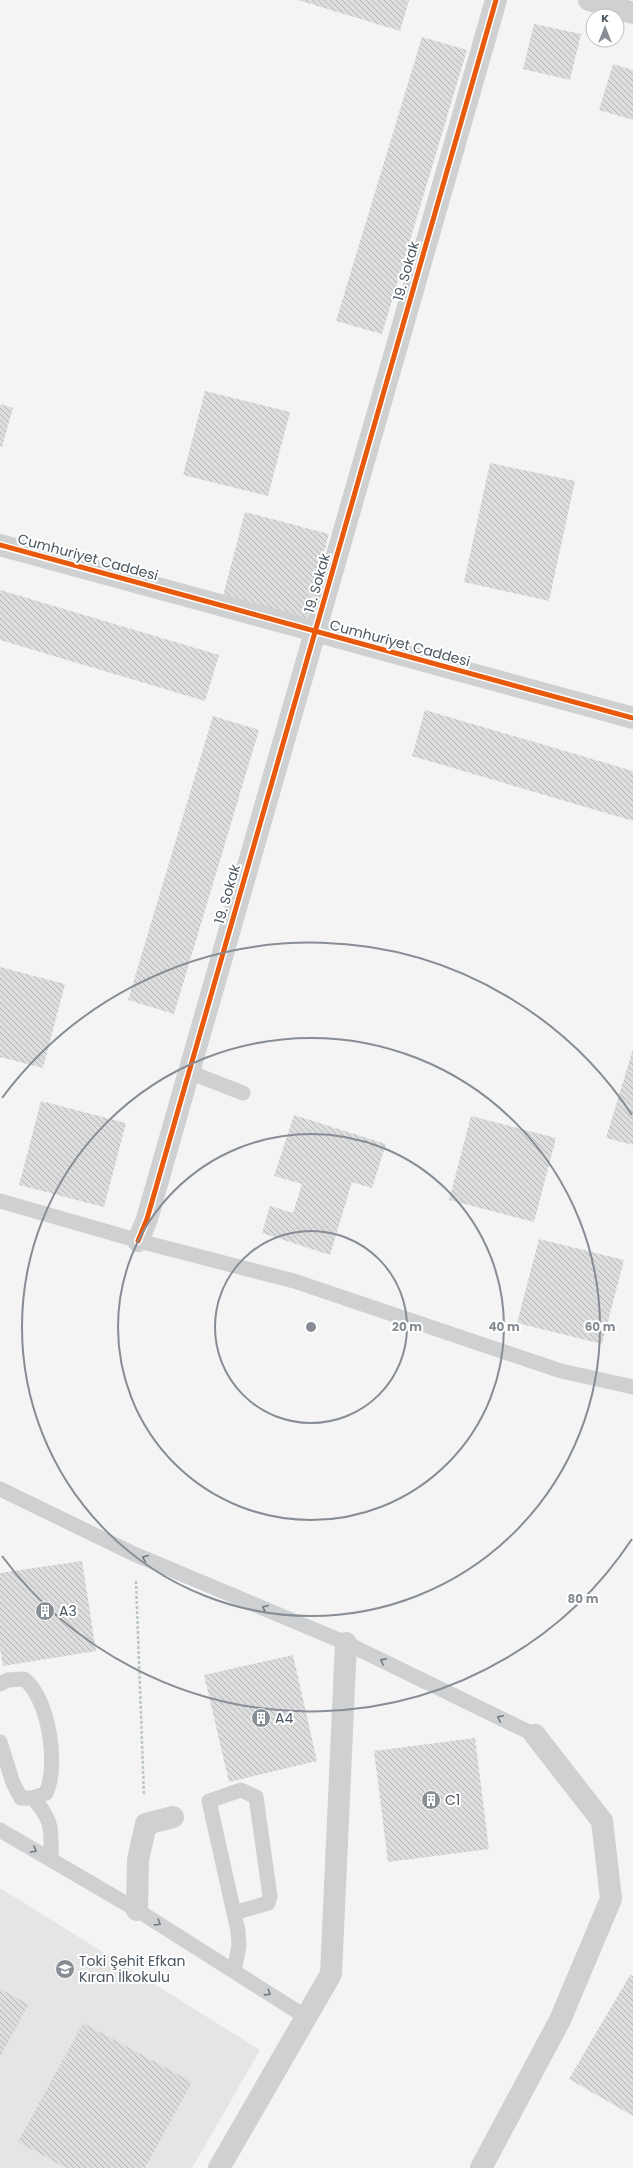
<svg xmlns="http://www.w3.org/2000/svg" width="633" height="2168" viewBox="0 0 633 2168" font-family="Poppins,sans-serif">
	<defs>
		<pattern id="building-back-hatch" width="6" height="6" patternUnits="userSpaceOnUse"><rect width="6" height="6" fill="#ddddde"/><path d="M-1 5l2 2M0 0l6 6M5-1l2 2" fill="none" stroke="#b5b6b7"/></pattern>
	</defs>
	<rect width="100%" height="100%" fill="#f4f4f4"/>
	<path fill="#e6e5e6" d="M0,1888L260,2050L192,2168H0Z"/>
	<g fill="url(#building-back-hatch)">
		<path d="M298,0H409L400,31Z"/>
		<path d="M534,24L581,34L570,80L523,69Z"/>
		<path d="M422,37L467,50L382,334L336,321Z"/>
		<path d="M613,64L633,70V120L599,110Z"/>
		<path d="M205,391L290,412L268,496L183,475Z"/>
		<path d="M0,404L13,408L2,447L0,446Z"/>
		<path d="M490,463L575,481L549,601L464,582Z"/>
		<path d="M245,512L329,534L307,618L223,596Z"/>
		<path d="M0,590L219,655L205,701L0,640Z"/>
		<path d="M425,710L633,771V821L412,756Z"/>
		<path d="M213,716L259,730L174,1014L128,1000Z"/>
		<path d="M0,967L65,984L43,1068L0,1057Z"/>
		<path d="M633,1049V1145L606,1138Z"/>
		<path d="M41,1101L126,1123L104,1207L19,1185Z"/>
		<path d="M294,1115L386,1144L372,1188L352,1182L330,1255L262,1233L270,1206L293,1213L302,1184L274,1176Z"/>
		<path d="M471,1116L556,1138L534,1222L449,1200Z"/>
		<path d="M539,1239L624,1260L602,1344L517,1323Z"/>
		<path d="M82,1561L96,1651L3,1666L0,1648V1573Z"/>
		<path d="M293,1655L317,1761L229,1782L204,1675Z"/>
		<path d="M475,1738L489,1849L388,1862L374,1751Z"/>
		<path d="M630,1975L633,1976V2116L569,2079Z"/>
		<path d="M0,1989L29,2004L0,2057Z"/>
		<path d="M83,2023L192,2082L145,2168H66L18,2142Z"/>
	</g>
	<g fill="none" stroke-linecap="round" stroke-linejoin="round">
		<path stroke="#bcc7c4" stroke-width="2.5" stroke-dasharray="3 2" stroke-linecap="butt" d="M136,1581L144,1796"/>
		<g stroke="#ced0d2" stroke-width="15">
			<path d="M189,1072L243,1093"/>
			<path d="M0,1201L143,1242L294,1281L561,1371L633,1387"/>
			<path d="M0,1489L134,1554L346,1643L535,1735"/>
			<path d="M0,1684L8,1680L24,1679C49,1698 59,1766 46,1793L33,1798H21L13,1783L0,1742"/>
			<path d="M33,1798C54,1822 51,1830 51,1860"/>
			<path d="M0,1830L137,1910L306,2017"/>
			<path d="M234,1971L239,1946L238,1931L209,1801L241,1790L256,1797L270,1896L268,1903L234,1913"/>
		</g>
		<g stroke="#ced0d2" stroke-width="22">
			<path d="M589,0L633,13"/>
			<path d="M0,545L633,718"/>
			<path d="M138,1241L147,1219L189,1072L496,0"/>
			<path d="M137,1910L138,1860L146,1824L173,1817"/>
			<path d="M219,2168L331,1974L346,1643"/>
			<path d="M481,2168L560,2020L611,1899L602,1821L535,1735"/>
		</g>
		<defs>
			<g id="cycleway">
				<path d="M0,545L633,718"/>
				<path d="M138,1241L147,1219L189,1072L496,0"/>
			</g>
		</defs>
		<use href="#cycleway" stroke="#fff" stroke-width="8"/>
		<use href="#cycleway" stroke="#e8590c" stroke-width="5"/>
	</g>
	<defs><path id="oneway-chevron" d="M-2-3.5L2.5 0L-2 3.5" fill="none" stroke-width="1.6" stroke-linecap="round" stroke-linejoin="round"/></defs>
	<g stroke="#727b83">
		<use href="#oneway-chevron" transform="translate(145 1558) rotate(-157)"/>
		<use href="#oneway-chevron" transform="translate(265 1608) rotate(-157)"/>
		<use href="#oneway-chevron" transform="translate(383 1661) rotate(-154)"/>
		<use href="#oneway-chevron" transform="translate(500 1718) rotate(-154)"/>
		<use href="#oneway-chevron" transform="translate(34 1850) rotate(30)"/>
		<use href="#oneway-chevron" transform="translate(158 1923) rotate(32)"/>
		<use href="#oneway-chevron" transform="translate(268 1993) rotate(32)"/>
	</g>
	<g fill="none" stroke="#868d94" stroke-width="2">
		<circle cx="311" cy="1327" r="96"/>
		<circle cx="311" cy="1327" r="193"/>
		<circle cx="311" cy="1327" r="289"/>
		<path d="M632 1539A385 385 0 0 1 2 1556M2 1098A385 385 0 0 1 632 1115"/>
	</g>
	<defs>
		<symbol id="building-disc" viewBox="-11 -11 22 22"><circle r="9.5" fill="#868d94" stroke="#fff"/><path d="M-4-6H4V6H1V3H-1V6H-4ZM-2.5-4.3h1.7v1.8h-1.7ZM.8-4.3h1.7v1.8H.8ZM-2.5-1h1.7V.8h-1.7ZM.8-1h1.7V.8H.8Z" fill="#fff"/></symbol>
		<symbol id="school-disc" viewBox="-11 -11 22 22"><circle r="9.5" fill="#868d94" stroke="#fff"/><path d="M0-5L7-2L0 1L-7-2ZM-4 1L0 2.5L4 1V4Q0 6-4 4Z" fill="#fff"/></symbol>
	</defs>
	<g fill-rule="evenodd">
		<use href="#building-disc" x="34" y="1600" width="22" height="22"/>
		<use href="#building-disc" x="250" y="1707" width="22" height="22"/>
		<use href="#building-disc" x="420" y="1789" width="22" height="22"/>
		<use href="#school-disc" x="54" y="1958" width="22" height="22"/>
	</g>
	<g text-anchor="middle" stroke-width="4" stroke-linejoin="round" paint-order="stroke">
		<g font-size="14" fill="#4a5661" stroke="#fff">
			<text transform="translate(406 271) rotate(-74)" y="5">19. Sokak</text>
			<text transform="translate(88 557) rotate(15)" y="5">Cumhuriyet Caddesi</text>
			<text transform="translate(317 583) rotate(-74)" y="5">19. Sokak</text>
			<text transform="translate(400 643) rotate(15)" y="5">Cumhuriyet Caddesi</text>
			<text transform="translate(227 894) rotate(-74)" y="5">19. Sokak</text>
		</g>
		<g font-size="14" fill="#4a5661" stroke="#fff" text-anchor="start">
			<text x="59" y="1616">A3</text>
			<text x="275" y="1723">A4</text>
			<text x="445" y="1805">C1</text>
			<text x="79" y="1966">Toki Şehit Efkan<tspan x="79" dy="16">Kıran İlkokulu</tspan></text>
		</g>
	</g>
	<circle cx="311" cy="1327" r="6" fill="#868d94" stroke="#fff" stroke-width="2"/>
	<g font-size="12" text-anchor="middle" font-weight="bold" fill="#868d94" stroke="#fff" stroke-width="4" stroke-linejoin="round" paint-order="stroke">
		<text x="407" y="1331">20 m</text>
		<text x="504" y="1331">40 m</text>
		<text x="600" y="1331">60 m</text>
		<text x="583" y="1603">80 m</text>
	</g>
	<g transform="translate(605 28)"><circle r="19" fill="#ffffff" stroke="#b7bbc0"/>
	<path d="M0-3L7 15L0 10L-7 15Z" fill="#868d94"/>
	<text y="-6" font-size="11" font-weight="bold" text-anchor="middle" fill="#4a5661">K</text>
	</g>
</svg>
